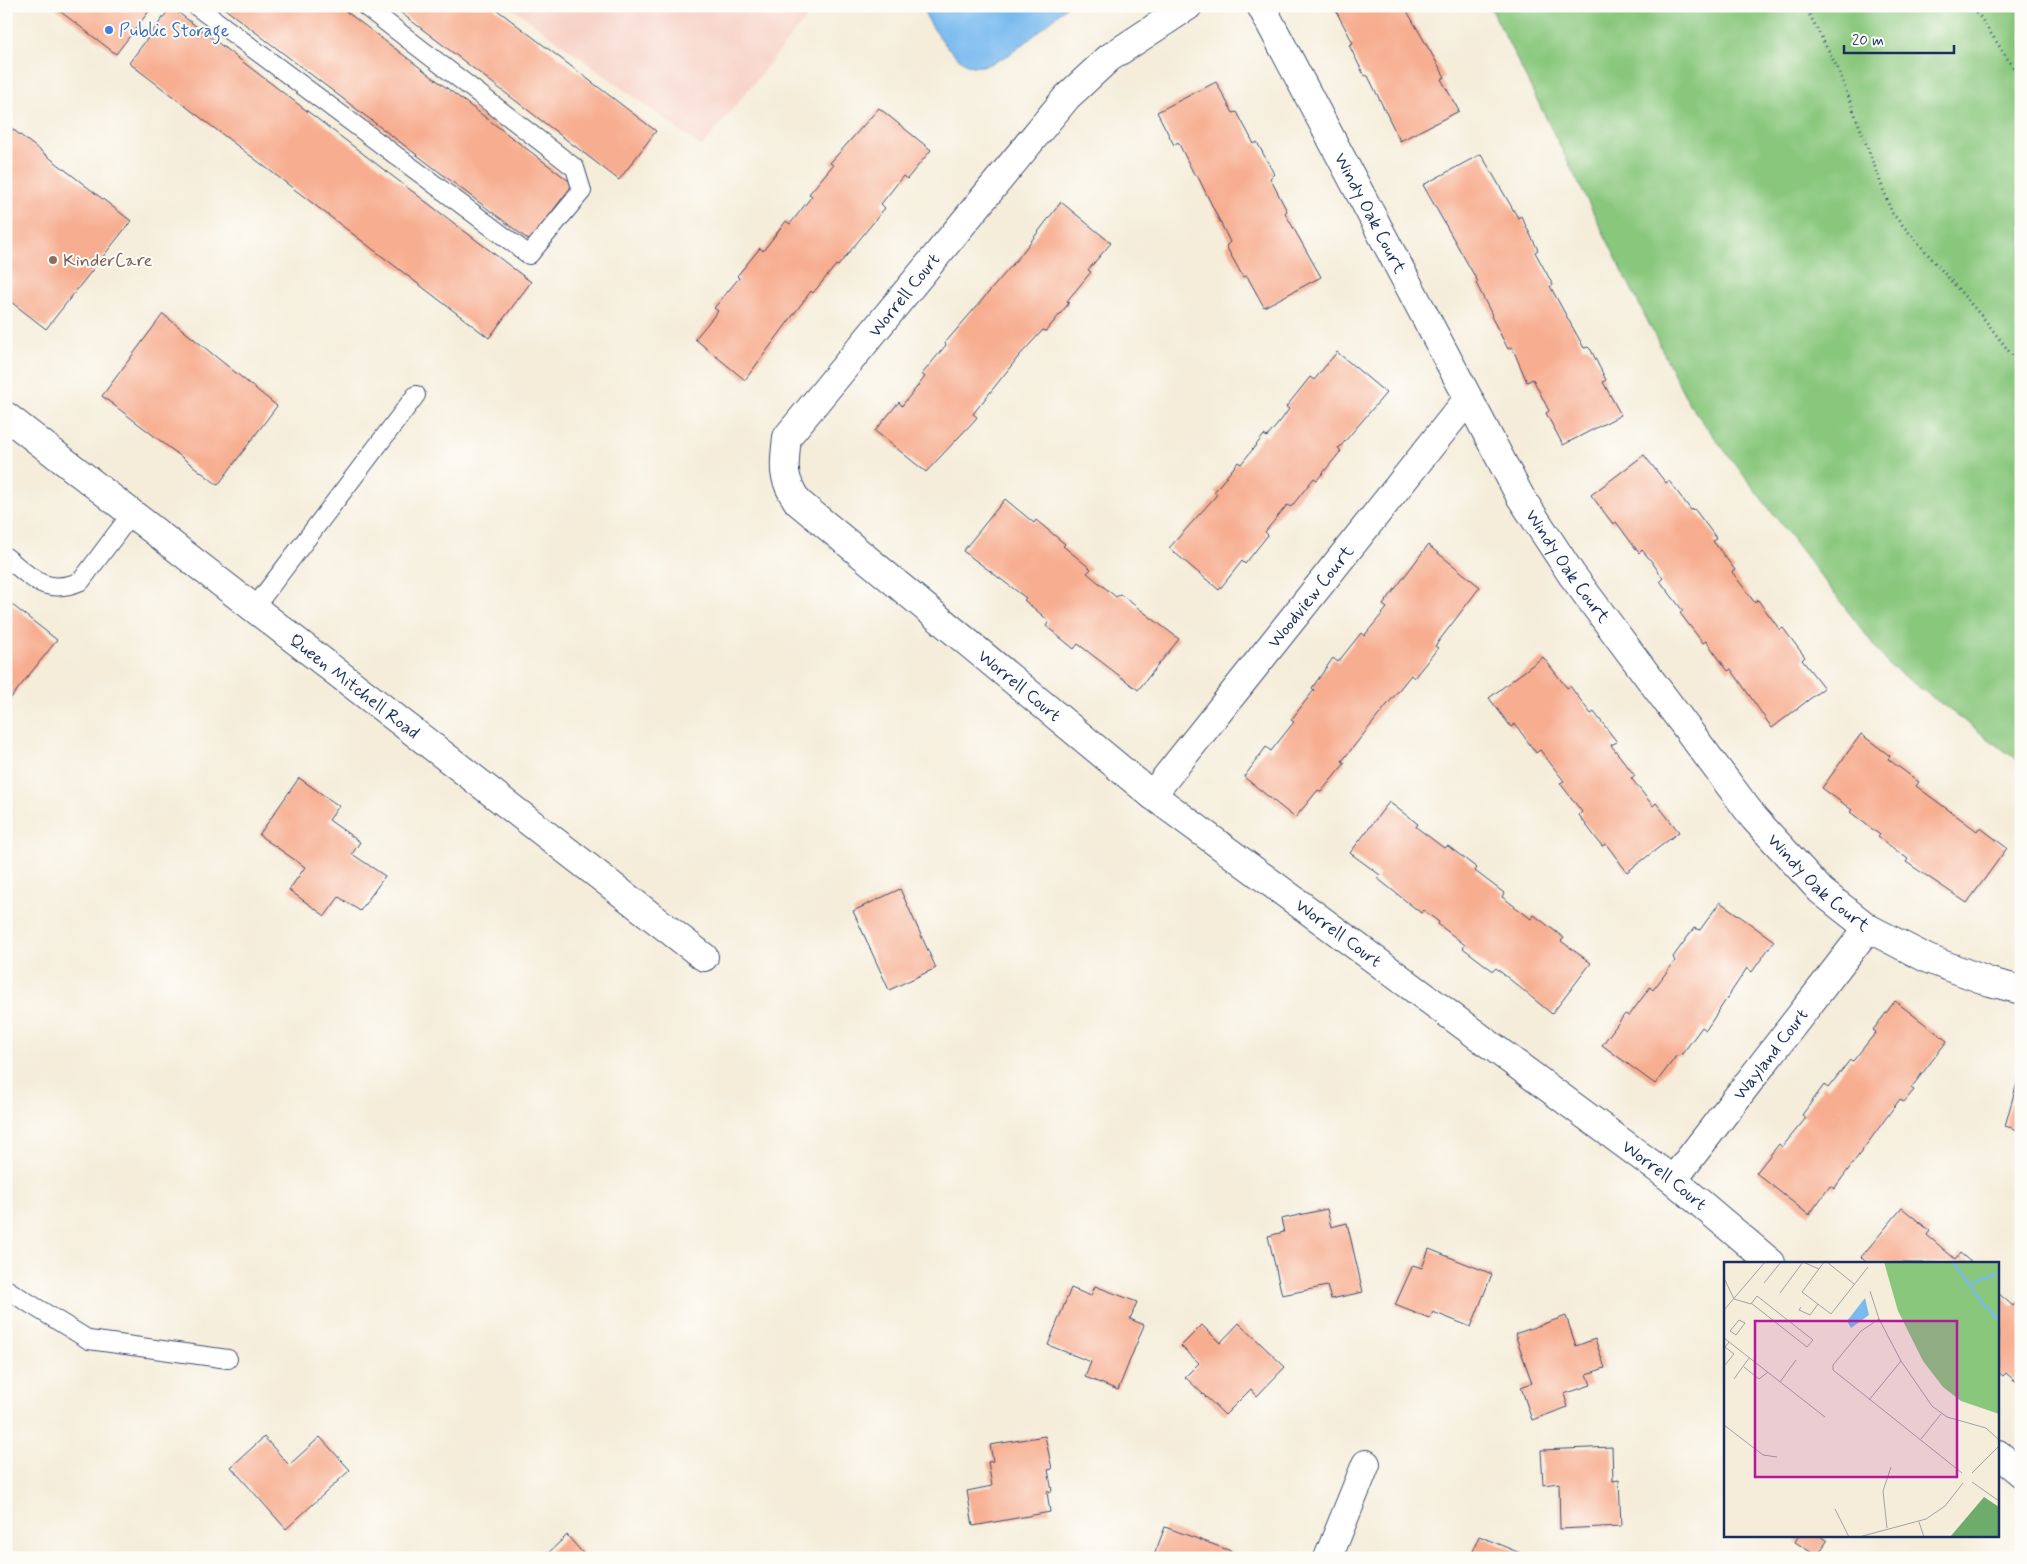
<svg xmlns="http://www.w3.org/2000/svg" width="2027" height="1564" viewBox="0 0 2027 1564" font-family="Mynerve,sans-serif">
	<rect width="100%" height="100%" fill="#fdfcf7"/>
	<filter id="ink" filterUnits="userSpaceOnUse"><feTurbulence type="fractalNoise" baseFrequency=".02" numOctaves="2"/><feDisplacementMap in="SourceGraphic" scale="10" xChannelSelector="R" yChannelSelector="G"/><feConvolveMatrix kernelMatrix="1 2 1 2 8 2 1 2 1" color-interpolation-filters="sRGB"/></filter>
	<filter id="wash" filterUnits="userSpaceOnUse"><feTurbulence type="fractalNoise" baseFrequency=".0096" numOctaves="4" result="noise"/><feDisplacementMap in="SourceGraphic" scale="20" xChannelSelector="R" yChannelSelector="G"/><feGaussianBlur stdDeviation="1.12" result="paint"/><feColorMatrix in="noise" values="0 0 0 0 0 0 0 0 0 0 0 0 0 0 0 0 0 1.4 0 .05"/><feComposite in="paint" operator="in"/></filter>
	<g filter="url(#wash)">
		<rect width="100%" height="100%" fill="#f5edda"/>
		<path fill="#f7d1c6" d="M510,6H816L702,147Z"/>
		<path fill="#89c77d" stroke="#527b6e" d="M1490,6H2021V763L1889,665L1689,404Z"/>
		<path fill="#7abbef" stroke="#4a75a6" d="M923,6H1067C1047,23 995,78 967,64C958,59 950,50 944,43C937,33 925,19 923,6Z"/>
		<g id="blocks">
			<g fill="#f7ad90">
				<path d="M53,6H153L116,54Z"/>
				<path d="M221,6H339L573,184L530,241Z"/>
				<path d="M392,6H492L656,131L619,180Z"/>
				<path d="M1338,6H1408L1410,10L1407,11L1445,77L1441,79L1459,111L1400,141L1368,76L1364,75L1349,45L1353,43L1335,9Z"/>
				<path d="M171,7L531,282L489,338L129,63Z"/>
				<path d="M1216,82L1233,113L1237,112L1254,144L1257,142L1274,174L1270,178L1287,211L1285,213L1321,277L1264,307L1247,276L1243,277L1226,246L1230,242L1197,175L1195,176L1178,142L1174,145L1157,112Z"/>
				<path d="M879,108L931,150L907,179L903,176L893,189L881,204L885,208L838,266L836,265L813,293L811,291L745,380L695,339L718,311L714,308L739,278L737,276L760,248L763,251L786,221L790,224L812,196L809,194L833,165L830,163Z"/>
				<path d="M6,124L131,221L46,329L6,298Z"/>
				<path d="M1481,154L1518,218L1521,216L1538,250L1535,252L1553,285L1550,286L1584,348L1588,347L1591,350L1606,380L1603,382L1621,415L1563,445L1547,415L1546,413L1549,411L1533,379L1527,382L1512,347L1508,349L1491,316L1492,315L1476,283L1478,282L1423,185Z"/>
				<path d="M1061,202L1111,243L1088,270L1091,272L1067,301L1069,303L1046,331L1043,330L1019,356L973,414L977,417L974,421L926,472L875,431L899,402L902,406L904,403L925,377L922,374L946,345L945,343L1019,257Z"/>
				<path d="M163,314L277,406L218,485L102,396Z"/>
				<path d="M1337,352L1386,393L1340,447L1338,448L1341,451L1327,468L1317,480L1314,478L1291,507L1287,505L1265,532L1268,535L1245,564L1242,561L1219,590L1169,548L1215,497L1217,494L1214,492L1235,466L1238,462L1241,464L1264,435L1267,437L1282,419L1289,409L1286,407L1310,377L1314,380Z"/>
				<path d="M1644,455L1666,483L1669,481L1691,510L1694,509L1696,511L1717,539L1713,541L1735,570L1732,572L1755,603L1758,600L1780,630L1783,628L1805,657L1802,660L1824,688L1772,728L1731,669L1728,671L1706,641L1703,643L1680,613L1683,611L1660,581L1663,578L1652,562L1642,550L1639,553L1616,522L1613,524L1591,495Z"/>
				<path d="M1005,499L1034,523L1036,520L1065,544L1063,546L1091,569L1087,573L1116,597L1120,594L1179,639L1138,690L1078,644L1074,649L1046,626L1049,621L1024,600L1026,598L963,551Z"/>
				<path d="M1428,545L1480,587L1435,646L1438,648L1414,678L1411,675L1342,761L1345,763L1340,769L1321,792L1318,790L1295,818L1244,777L1266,747L1271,751L1294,722L1291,720L1314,690L1312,688L1333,658L1338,662L1361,633L1364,636L1377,620L1387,608L1383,605Z"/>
				<path d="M6,600L57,640L6,704Z"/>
				<path d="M1543,657L1567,688L1570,686L1591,714L1594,712L1617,742L1611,745L1635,776L1631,778L1653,806L1656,803L1679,832L1627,872L1606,844L1602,846L1581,818L1579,815L1582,812L1560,783L1564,781L1540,750L1536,753L1515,724L1511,727L1489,698Z"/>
				<path d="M1861,734L1890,756L1888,759L1919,782L1916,786L1977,831L1979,828L1982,829L2007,848L1967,903L1906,862L1908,859L1878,837L1880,835L1850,812L1852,810L1822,788Z"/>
				<path d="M299,778L339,806L329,820L360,842L352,854L385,876L360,911L339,897L325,916L289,890L305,867L259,835Z"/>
				<path d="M1389,802L1418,824L1416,827L1444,848L1448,846L1477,868L1475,871L1504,893L1502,897L1505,899L1531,919L1534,915L1538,918L1564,938L1561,941L1591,963L1552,1014L1496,968L1493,971L1463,948L1465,945L1438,924L1439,922L1423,910L1421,913L1377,878L1380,875L1350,853Z"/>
				<path d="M900,889L936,968L889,990L853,911Z"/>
				<path d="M1720,902L1774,941L1752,972L1747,968L1706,1030L1702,1027L1680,1057L1677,1055L1655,1084L1602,1045L1625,1014L1629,1016L1650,987L1653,990L1675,961L1673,957L1692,931L1694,928L1700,930Z"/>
				<path d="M1895,1001L1947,1041L1911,1088L1914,1090L1904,1102L1900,1099L1834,1189L1830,1186L1809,1215L1756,1173L1779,1144L1782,1147L1806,1118L1802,1115L1824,1085L1828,1088L1850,1060L1853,1061L1876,1032L1873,1030Z"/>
				<path d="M2020,1072H2021V1131L2005,1126Z"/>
				<path d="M1902,1208L1930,1231L1927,1235L1955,1259L1960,1253L1972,1263H1867L1861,1257Z"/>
				<path d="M1327,1209L1331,1227L1347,1223L1363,1292L1331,1299L1327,1286L1282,1295L1268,1236L1284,1232L1281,1219Z"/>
				<path d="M1429,1249L1492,1274L1471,1327L1433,1312L1430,1319L1395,1305L1413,1265L1422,1268Z"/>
				<path d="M1095,1286L1137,1302L1130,1319L1144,1325L1118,1390L1085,1377L1091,1362L1048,1345L1071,1288L1091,1296Z"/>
				<path d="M1998,1293L2013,1306L2018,1300L2021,1302V1386L2006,1373L2003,1376L1998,1372Z"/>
				<path d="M1566,1316L1576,1346L1595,1339L1605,1368L1587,1374L1591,1385L1564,1394L1568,1407L1532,1420L1521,1387L1532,1383L1515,1334Z"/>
				<path d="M1239,1323L1285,1367L1257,1396L1251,1389L1225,1415L1185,1377L1199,1363L1181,1346L1202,1325L1220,1343Z"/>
				<path d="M1045,1436L1052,1469L1048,1470L1052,1491L1047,1492L1050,1512L973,1526L967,1491L992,1486L988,1462L993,1461L990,1445Z"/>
				<path d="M264,1437L289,1465L320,1437L350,1470L286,1529L231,1467Z"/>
				<path d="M1612,1447L1613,1481L1619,1480L1621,1526L1560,1529L1559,1483L1543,1485L1541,1450Z"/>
				<path d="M1165,1527L1231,1551L1228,1558H1153Z"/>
				<path d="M567,1535L587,1558H543L564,1538Z"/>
				<path d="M1799,1535H1819L1827,1541L1817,1556L1795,1542Z"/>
				<path d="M1479,1536L1532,1558H1470Z"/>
			</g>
		</g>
	</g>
	<g filter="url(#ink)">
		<use href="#blocks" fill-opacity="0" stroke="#3c4c71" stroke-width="1"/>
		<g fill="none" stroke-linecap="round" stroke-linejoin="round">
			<defs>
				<g id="lane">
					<path d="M196,6L529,255L582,191L575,168L365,6"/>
					<path d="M6,557C32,578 46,596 81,581L132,513"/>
					<path d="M254,608L416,395"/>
					<path d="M6,1289L89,1340L228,1359"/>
				</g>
				<g id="street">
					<path id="s1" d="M1188,6L1109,58L1067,97L787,437C784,466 781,477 798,502L1152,795L1673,1180L1771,1263"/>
					<path id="s2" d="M1261,6L1520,496L1572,575L1754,818L1821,891L1868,928L1928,959L1990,982L2021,990"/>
					<path id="s3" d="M6,416L704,957"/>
					<path id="s4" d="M1152,795L1468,399"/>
					<path id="s5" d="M1673,1180L1868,928"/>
					<path d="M1998,1454L2021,1473"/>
					<path d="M1328,1558L1366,1464"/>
				</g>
			</defs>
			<use href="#lane" stroke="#3c4c71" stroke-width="20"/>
			<use href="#street" stroke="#3c4c71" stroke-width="30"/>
			<g stroke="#3c4c71" stroke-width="3" stroke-dasharray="1 4" stroke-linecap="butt">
				<path d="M1805,6L1838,69L1892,213L1985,320L2021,367"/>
				<path d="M1969,6L1980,17L2021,79"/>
			</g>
			<use href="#lane" stroke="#fff" stroke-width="18"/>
			<use href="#street" stroke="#fff" stroke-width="28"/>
		</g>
	</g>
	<circle fill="#3f7fe0" stroke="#fdfcf7" stroke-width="2" cx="109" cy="30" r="5"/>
	<circle fill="#8d6e63" stroke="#fdfcf7" stroke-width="2" cx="53" cy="260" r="5"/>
	<g text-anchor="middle" stroke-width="4" stroke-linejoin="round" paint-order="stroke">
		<g font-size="18" fill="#366cbe" stroke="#fdfcf7" text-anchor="start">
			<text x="119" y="36">Public Storage</text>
		</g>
		<g font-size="18" fill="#1b2f5e" stroke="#fdfcf7">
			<text dy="6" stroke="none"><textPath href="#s2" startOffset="234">Windy Oak Court</textPath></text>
			<text transform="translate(904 295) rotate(-51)" y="6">Worrell Court</text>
			<text dy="6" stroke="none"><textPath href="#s2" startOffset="639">Windy Oak Court</textPath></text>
			<text dy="6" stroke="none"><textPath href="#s4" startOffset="254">Woodview Court</textPath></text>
			<text dy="6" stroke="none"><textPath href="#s1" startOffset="948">Worrell Court</textPath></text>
			<text dy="6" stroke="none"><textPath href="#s3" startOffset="441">Queen Mitchell Road</textPath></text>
			<text dy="6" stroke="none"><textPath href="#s2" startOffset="1044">Windy Oak Court</textPath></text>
			<text dy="6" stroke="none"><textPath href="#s1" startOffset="1352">Worrell Court</textPath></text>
			<text dy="6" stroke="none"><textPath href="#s5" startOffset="159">Wayland Court</textPath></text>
			<text dy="6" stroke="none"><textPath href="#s1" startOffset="1758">Worrell Court</textPath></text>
		</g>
		<g font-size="18" fill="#785e54" stroke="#fdfcf7" text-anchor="start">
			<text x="63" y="266">KinderCare</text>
		</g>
	</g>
	<g transform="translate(1724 1262)">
		<rect width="275" height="275" fill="#f5edda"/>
		<path d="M160,0H275V152L237,139L219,125L199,99L174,49Z" fill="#89c77d"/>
		<path d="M260,235L275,245V275H226Z" fill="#6eac6c"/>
		<path d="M141,36L145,53L127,66L123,59Z" fill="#7abbef"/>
		<path fill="none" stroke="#7abbef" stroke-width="2.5" d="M229,0L259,42L275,58M247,21L275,11"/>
		<path fill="none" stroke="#9ea1a8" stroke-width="1" d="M100,0L78,30L107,52L144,5M103,0L130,22M0,16L10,37L27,42L33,34L89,78L83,85L27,41M40,21L57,0M146,29L155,57L177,99L208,144L223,155L262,166L275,178M56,31L79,0L95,7M77,45L75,48L86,53L94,42M0,48L41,0M155,57L137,69L109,103V108L238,211M15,58L21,61L12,73L6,69ZM0,76L101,155M0,104L10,92L1,85L5,80M20,105L35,117L44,110M10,117L25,96M56,120L72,98M145,138L177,99M0,163L39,193L53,195M197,177L217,152M248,211L275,184M248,220L275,239M111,247L125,275M195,260L200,275M163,266L159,229L167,205M135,275L202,257L221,244L239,221"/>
		<path fill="#b5179e" fill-opacity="0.15" stroke="#b5179e" stroke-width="2.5" d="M31,59H233V215H31Z"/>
		<rect width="275" height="275" fill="none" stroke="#1b2f5e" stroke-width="2.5"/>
	</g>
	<rect width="2027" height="1564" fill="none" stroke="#fdfcf7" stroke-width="25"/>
	<path d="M1844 45v8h110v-8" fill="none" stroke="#1b2f5e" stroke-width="2.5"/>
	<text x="1852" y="45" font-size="15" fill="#1b2f5e" stroke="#fdfcf7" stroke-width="4" paint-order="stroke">20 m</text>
</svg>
